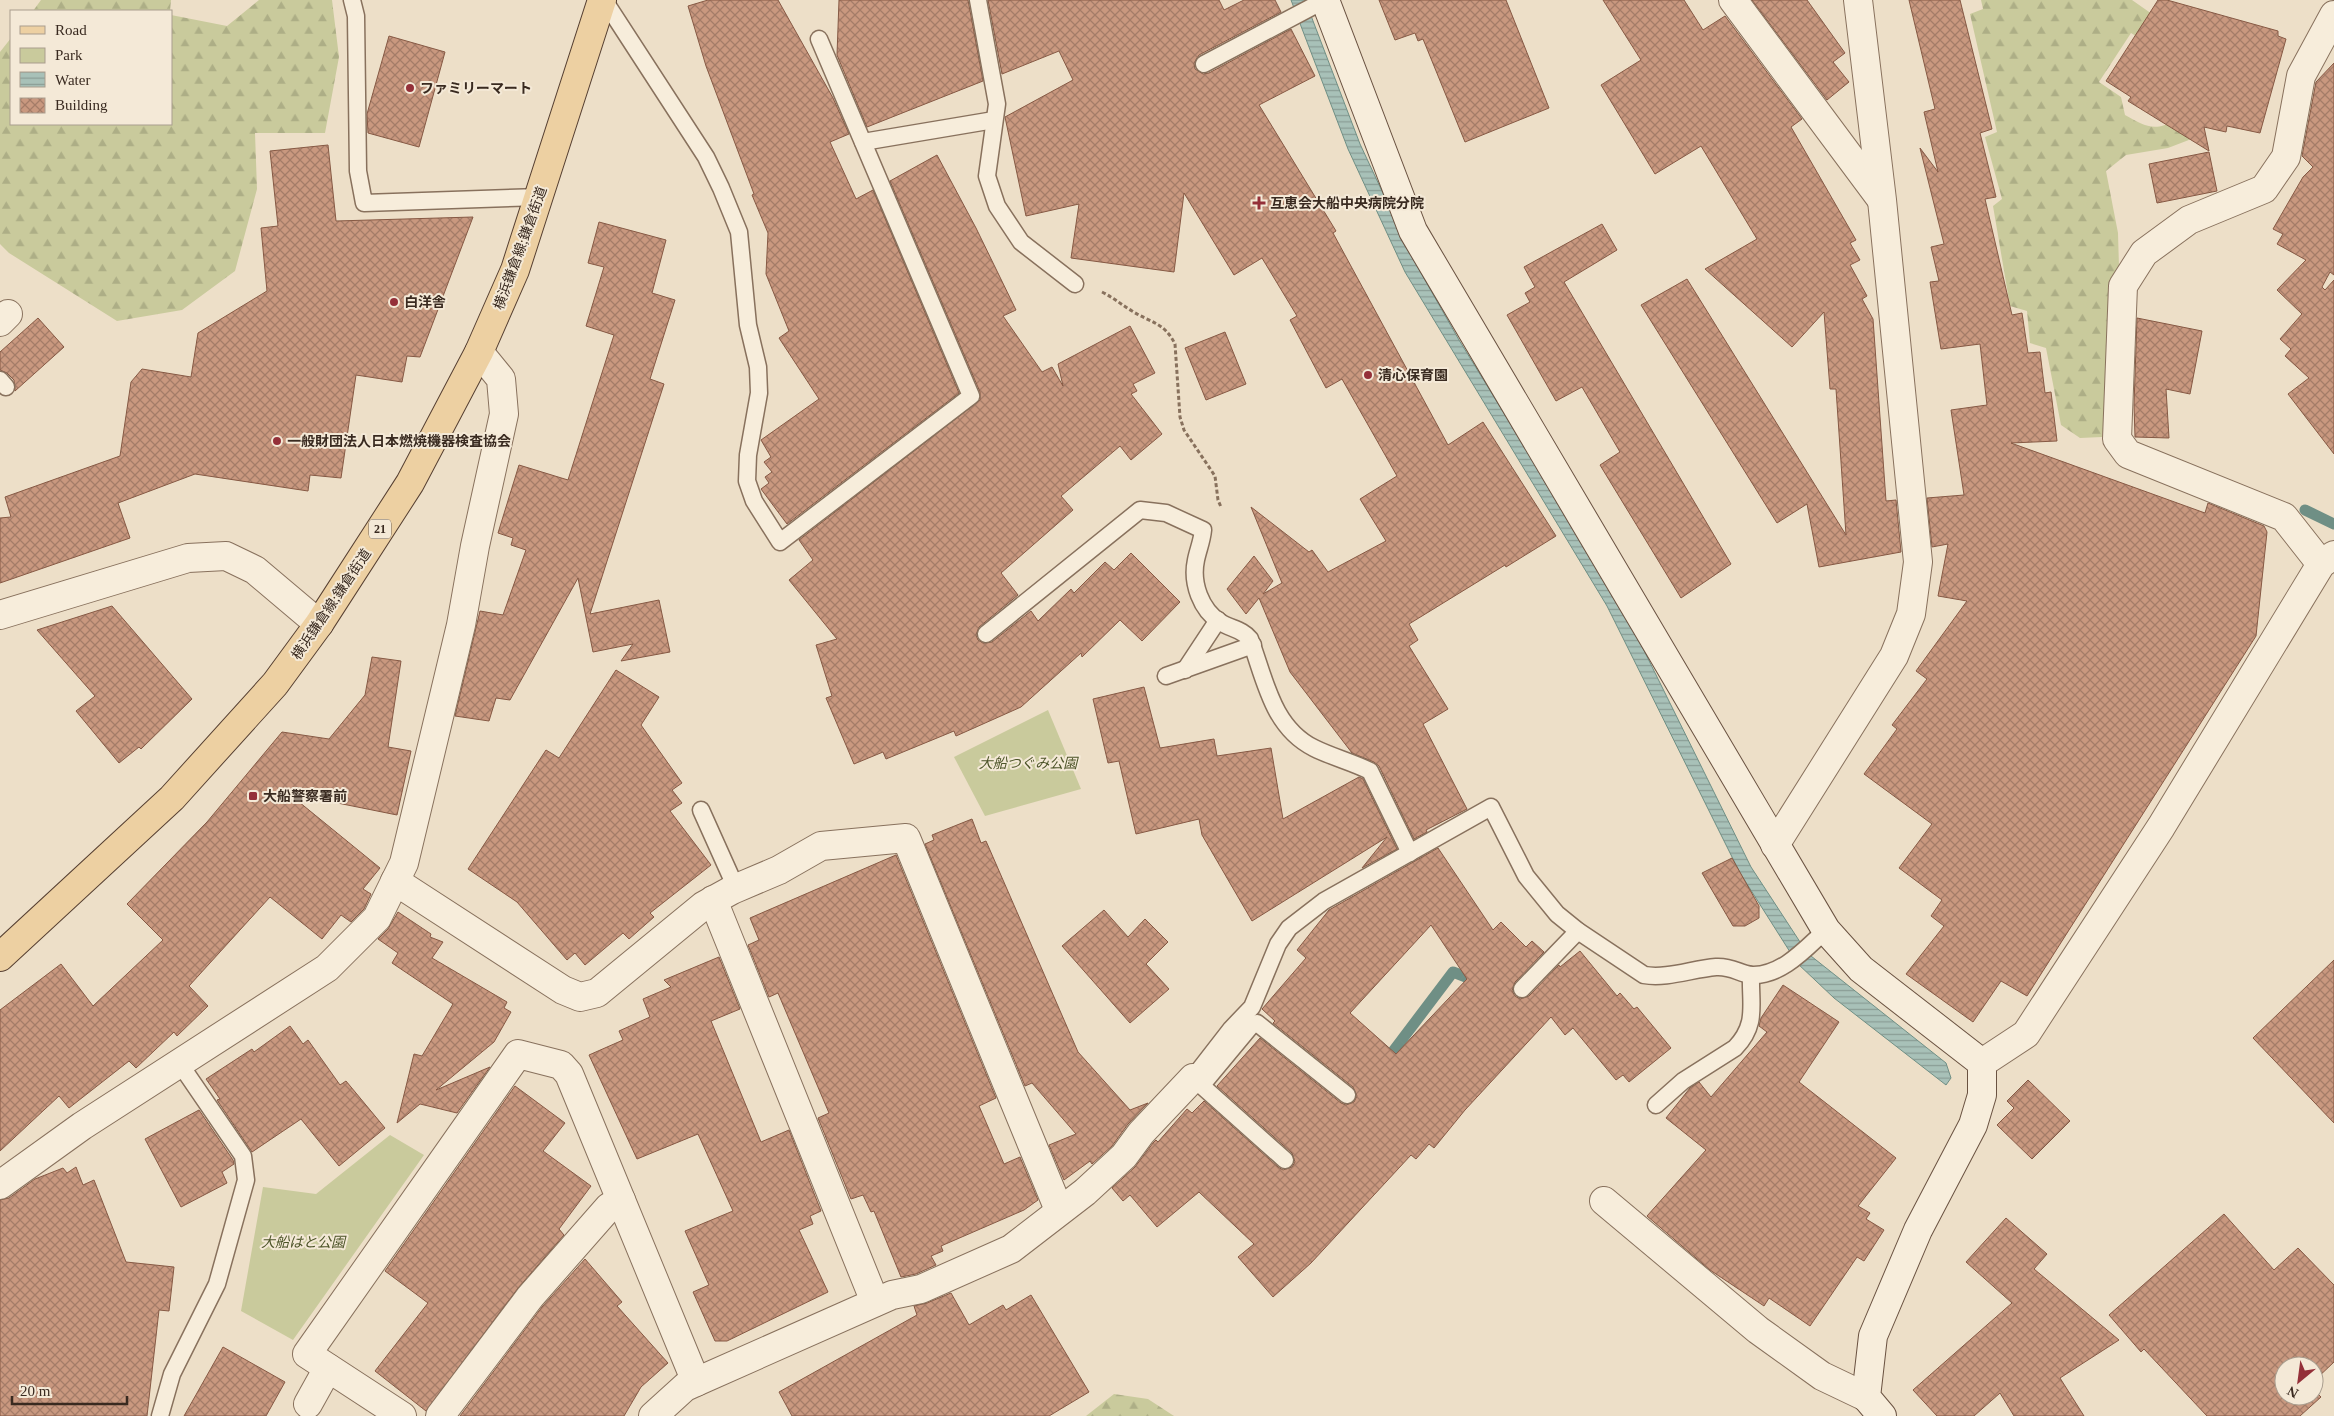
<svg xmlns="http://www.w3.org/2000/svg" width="2334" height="1416" viewBox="0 0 2334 1416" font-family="'Times New Roman','Noto Sans JP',serif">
	<defs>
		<pattern id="forest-firs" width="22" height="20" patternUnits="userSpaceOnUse" patternTransform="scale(1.25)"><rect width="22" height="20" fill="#c9ca9c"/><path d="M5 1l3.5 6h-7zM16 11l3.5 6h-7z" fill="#adae86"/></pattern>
		<pattern id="water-rules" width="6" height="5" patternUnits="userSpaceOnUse" patternTransform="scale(1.25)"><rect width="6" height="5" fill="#a8c1b8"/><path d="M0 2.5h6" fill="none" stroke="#8a9d95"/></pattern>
		<pattern id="building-cross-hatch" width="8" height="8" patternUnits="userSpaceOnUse" patternTransform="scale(1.25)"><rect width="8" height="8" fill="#c9987f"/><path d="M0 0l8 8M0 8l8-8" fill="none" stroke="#a47c68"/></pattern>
	</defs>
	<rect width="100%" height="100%" fill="#eddfc8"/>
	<g fill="#c9ca9c">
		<path d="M1048,710L1081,789L985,816L954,757Z"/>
		<path d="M390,1135L424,1155L293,1340L241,1311L263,1187L316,1194Z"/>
	</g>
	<g fill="url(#forest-firs)">
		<path d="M41,0H171L170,11H33Z"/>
		<path d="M259,0H332L339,57L325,133H255L257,189L235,271L182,310L117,321L9,253L0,244V52L11,38V124H171V15L227,26Z"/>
		<path d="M1981,0H2132L2162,21L2190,70L2131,33L2099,82L2121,97L2125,115C2143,125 2155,133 2174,120L2194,138L2168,148L2126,155L2106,171L2118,233L2119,267L2107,409L2102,437L2080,438L2061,425L2046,348L2030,343L2027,311L2010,306L1993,206L2002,199L1985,137L1997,132L1970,14L1983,9Z"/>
		<path d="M1114,1394L1148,1399L1174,1416H1086Z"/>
	</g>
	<path fill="url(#water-rules)" stroke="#6f8f85" d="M1291,0H1305L1360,144L1417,266L1459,340L1620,602L1751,867L1802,945L1811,956L1946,1063L1951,1078L1946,1085L1834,998L1797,963L1740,873L1607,606L1405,272L1348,149Z"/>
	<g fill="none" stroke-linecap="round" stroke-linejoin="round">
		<g stroke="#6f8f85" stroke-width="11">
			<path d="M2305,510L2334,524"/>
			<path d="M1385,1062L1453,972L1479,982"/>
		</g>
	</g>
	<g fill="url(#building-cross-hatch)" stroke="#865944" fill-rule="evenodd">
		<path d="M708,0H778L833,98L849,134L830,142L856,199L873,190L959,393L787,524L761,489L769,483L765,477L772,472L764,462L771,457L761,440L819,399L779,338L789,331L766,274L768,233L752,195L754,194L706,66L688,6Z"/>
		<path d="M839,0H968L983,81L867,127L837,55Z"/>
		<path d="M988,0H1219L1224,10L1244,0H1275L1281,12L1199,55L1194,63L1195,69L1203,74L1209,73L1291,29L1315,76L1259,105L1336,231L1333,233L1448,445L1483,422L1556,536L1506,567L1505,565L1409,624L1418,640L1409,646L1448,709L1423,724L1467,809L1426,830L1427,832L1414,839L1379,766L1374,762L1352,753L1290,672L1259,598L1246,614L1227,589L1254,556L1273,581L1263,594L1282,583L1251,507L1309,552L1312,550L1328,572L1386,541L1360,499L1397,476L1342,379L1326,388L1290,320L1297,316L1262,258L1234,275L1184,193L1174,272L1071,258L1079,204L1026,216L1005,117L1073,80L1059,51L1002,74Z"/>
		<path d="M1379,0H1506L1549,108L1465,142L1423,39L1418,41L1415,33L1395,40Z"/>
		<path d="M1603,0H1684L1703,30L1725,16L1802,119L1791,127L1856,240L1850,243L1860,260L1850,265L1867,296L1862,299L1873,319L1886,501L1896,500L1901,552L1819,567L1807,504L1777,523L1641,305L1687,279L1846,535L1836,389H1830L1824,312L1792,347L1705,269L1757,239L1701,146L1655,174L1601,85L1641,60Z"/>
		<path d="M1752,0H1807L1845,53L1833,62L1849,82L1827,100Z"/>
		<path d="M1909,0H1960L1992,129L1980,133L1996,197L1985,199L2012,315L2022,313L2028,353L2040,352L2045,393L2051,392L2057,441L2011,443L2205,513L2208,503L2264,526L2267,532L2256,636L2027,996L2001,981L1973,1022L1906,974L1944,926L1931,916L1942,900L1899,868L1932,824L1864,774L1897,729L1892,725L1927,679L1916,671L1967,601L1938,596L1948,544L1932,547L1927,498L1964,495L1951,410L1987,405L1980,344L1941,349L1930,282L1939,281L1931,247L1944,244L1920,148L1938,172L1924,112L1935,109Z"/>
		<path d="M2158,0H2167L2278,31V36L2286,39L2260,133L2227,126L2226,132L2204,127L2209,151L2128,101L2131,97L2106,81Z"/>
		<path d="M389,36L445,52L419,147L368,133L367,114Z"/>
		<path d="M2334,63V275L2330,272L2322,287L2325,290L2334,280V454L2288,394L2309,378L2285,356L2291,349L2280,339L2302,314L2277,290L2306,260L2277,244L2283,234L2273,229L2303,177L2313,167L2302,156L2316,82Z"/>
		<path d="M328,145L336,221L473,217L420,357L407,356L402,382L356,375L341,478L310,475L308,491L195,474L118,503L130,538L0,583V518L11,517L5,497L120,456L131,382L142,369L191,377L198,333L267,291L261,228L278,226L270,151Z"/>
		<path d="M2209,152L2217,191L2157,203L2149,164Z"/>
		<path d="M937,155L976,228L1016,310L1003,316L1042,372L1052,367L1063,386L1058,364L1130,326L1155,373L1133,384L1137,391L1131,394L1162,434L1131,460L1120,446L1061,496L1073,510L1001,573L1018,595L979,627L976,635L978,640L983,643L992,642L1031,611L1038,621L1071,589L1074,593L1105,562L1114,570L1131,553L1180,602L1142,641L1120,620L1082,657L1081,653L1021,707L956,736L954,731L886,759L883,752L854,764L826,698L832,696L816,645L837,639L789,580L813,560L799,540L980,400V392L890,181Z"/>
		<path d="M599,222L666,240L652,293L675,300L650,379L664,384L590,614L659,600L670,652L621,661L633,644L593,652L578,578L510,700L496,698L489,721L455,716L480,611L503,615L526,550L511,545L513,538L498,533L519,465L568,480L614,335L586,326L604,267L588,263Z"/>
		<path d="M1602,224L1617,250L1564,282L1731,564L1681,598L1600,465L1620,452L1582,387L1556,401L1507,315L1530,302L1525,293L1535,287L1524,267Z"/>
		<path d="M38,318L64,347L15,391L14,380L7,373L0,370V352Z"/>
		<path d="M2137,318L2202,331L2190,394L2166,389L2169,438L2135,437L2134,405Z"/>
		<path d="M1225,332L1246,384L1206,400L1185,348Z"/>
		<path d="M112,606L192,699L141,749L139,747L119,763L76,711L95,696L37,630Z"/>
		<path d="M372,657L401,661L388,747L411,751L397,815L288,793L380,868L363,889L371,894L364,909L351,922L341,915L322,939L270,897L189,986L208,1006L177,1036L174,1032L136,1068L129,1061L69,1108L59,1096L0,1151V1010L61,964L93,1006L163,940L127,904L207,822L282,732L329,739L365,695Z"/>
		<path d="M616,670L659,697L641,725L682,783L672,790L682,803L670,811L711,865L650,913L654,917L629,939L623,933L585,965L575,953L567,960L517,902L468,869L546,750L559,758Z"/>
		<path d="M1144,687L1160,748L1214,739L1217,756L1271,748L1283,819L1359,777L1363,779L1397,849L1362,868L1387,837L1252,921L1202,835L1199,819L1136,834L1119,761L1108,763L1093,699Z"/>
		<path d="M972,819L981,843L986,841L1078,1052L1130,1110L1148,1103L1128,1124L1112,1146L1092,1164L1090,1161L1064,1180L1049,1145L1076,1134L1032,1083L1025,1086L925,844L934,840L932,835Z"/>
		<path d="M1438,848L1493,930L1501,922L1526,947L1532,941L1544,952L1515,982L1512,991L1515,996L1520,999L1529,996L1559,965L1560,967L1580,951L1617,996L1620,993L1634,1009L1637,1007L1671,1048L1629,1082L1623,1075L1616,1080L1573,1028L1565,1035L1551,1017L1465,1110L1434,1148L1429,1144L1416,1159L1411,1155L1311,1263L1273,1297L1238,1257L1254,1244L1199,1192L1157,1227L1130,1195L1123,1201L1112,1188L1135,1167L1153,1143L1156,1140L1158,1142L1187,1109L1192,1113L1204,1101L1278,1167L1283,1170L1292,1167L1295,1162L1292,1153L1217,1086L1260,1038L1341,1103L1346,1105L1354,1102L1357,1096L1353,1087L1273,1023L1275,1021L1262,1009L1306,958L1297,950L1329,910ZM1431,925L1467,979L1396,1054L1350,1013Z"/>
		<path d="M896,855L996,1098L979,1106L1004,1164L1020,1157L1038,1200L1024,1210L941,1246L943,1251L931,1256L936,1265L916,1274L901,1277L874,1211L871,1212L863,1195L851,1199L818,1118L829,1113L778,993L769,997L748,945L759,940L750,918Z"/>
		<path d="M1732,858L1759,906V918L1745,926H1733L1702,873Z"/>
		<path d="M1104,910L1128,937L1145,919L1168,942L1146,964L1169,989L1130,1023L1062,946Z"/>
		<path d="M398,912L431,934L430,937L443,942L432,958L507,1002L504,1008L511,1012L494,1042L436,1090L490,1067L457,1113L420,1104L397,1123L414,1054L422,1056L453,1004L392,963L398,953L378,939L388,929Z"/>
		<path d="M719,957L740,1009L711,1021L761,1142L789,1130L821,1211L810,1216L813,1224L799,1230L828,1292L727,1341H715L693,1292L709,1285L685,1231L733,1211L698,1134L637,1159L589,1055L623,1040L619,1031L650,1017L643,999L671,987L664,980Z"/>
		<path d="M2334,960V1123L2253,1038Z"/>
		<path d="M1783,985L1839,1022L1799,1082L1896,1158L1858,1206L1870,1213L1866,1219L1884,1230L1864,1261L1857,1257L1810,1326L1769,1298L1764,1306L1710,1270L1647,1216L1706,1150L1666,1118L1690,1088L1699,1082L1711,1097L1767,1032L1759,1026L1761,1018Z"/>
		<path d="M290,1026L303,1044L308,1040L340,1085L346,1081L385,1128L339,1166L301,1119L252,1152L217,1100L220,1099L206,1079L252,1049L254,1052Z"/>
		<path d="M2028,1080L2070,1121L2032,1159L1997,1125L2014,1108L2007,1101Z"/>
		<path d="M515,1086L565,1123L543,1151L591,1186L559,1229L564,1235L518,1288L426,1411L375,1371L428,1303L385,1271Z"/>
		<path d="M199,1110L233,1160L234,1164L222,1172L227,1183L181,1207L145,1139Z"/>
		<path d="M76,1167L83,1185L94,1180L126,1262L174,1267L169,1311L159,1310L147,1416H0V1200L9,1198L35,1179L63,1168L67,1173Z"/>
		<path d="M2224,1214L2274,1270L2298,1248L2334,1285V1362L2314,1381V1366H2284V1396H2314V1390L2321,1397L2300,1416H2207L2144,1349L2141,1352L2109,1315Z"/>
		<path d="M2006,1218L2047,1254L2034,1269L2119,1340L2060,1378L2084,1416H2014L2000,1393L1974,1416H1937L1913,1390L2012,1303L1966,1262Z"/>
		<path d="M585,1259L622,1302L617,1306L668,1363L641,1387L624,1416H460L542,1307Z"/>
		<path d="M951,1293L969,1325L1003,1305L1006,1310L1031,1295L1089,1392L1049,1416H792L779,1392L917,1315L914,1306L927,1303Z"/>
		<path d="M223,1347L285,1382L266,1416H184Z"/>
	</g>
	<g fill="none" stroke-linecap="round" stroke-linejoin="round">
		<defs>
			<g id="lane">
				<path d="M352,0L356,16L358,171L364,203L540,197"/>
				<path d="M604,0L706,157L721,188L739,232L748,325L758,367L759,393L748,455L747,481L754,501L780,542L971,396L819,39"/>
				<path d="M978,0L997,104L987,176L997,206L1021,242L1075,284"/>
				<path d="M1204,64L1325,0"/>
				<path d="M863,142L994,120"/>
				<path d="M0,380L6,387"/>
				<path d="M986,634L1140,510L1166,513L1203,530C1202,541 1198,550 1196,560C1191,583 1201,610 1220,622C1231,629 1242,629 1250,639C1265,679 1272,727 1314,748C1332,757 1352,762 1370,771L1410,853"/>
				<path d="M1185,670L1218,620"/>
				<path d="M1166,676L1253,645"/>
				<path d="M701,810L736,888"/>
				<path d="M1522,989L1578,931"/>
				<path d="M1202,1085L1251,1026L1257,1023L1347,1095"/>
				<path d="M1656,1105L1683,1081L1735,1048C1758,1024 1750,1005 1751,975"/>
				<path d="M1285,1160L1193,1078L1231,1029L1252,1007L1278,944L1289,928L1324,901L1491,807L1526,876L1557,914L1578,931L1644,975C1667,979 1692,969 1716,967C1733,966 1739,974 1752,975C1782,976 1806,948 1826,930"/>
				<path d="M160,1416L172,1374L217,1284L246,1180L243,1156L180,1064"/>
			</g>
			<g id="street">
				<path d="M1733,0L1881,199"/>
				<path d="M0,322L8,314"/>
				<path d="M2321,564L2284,517L2128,454L2117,439L2123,286L2144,253L2189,220L2264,189L2286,157L2301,76L2334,15"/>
				<path d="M0,615L188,558L226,556L255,570L319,624"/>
				<path d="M1775,845L1894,656L1911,614L1918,562L1882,200L1858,0"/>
				<path d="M395,881L563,990L580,997L597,993L703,906L732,890L779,870L821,846L906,838L1059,1210"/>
				<path d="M713,900L875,1302"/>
				<path d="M1982,1063L2026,1034L2161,827L2321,564L2334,555"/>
				<path d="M0,1185L82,1126L327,968L377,918L404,863L461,625L475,546L504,414L501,379L479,352"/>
				<path d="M1604,1201L1758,1330L1822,1376L1866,1397"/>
				<path d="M308,1404L328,1368"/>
				<path d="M402,1416L307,1354L518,1054L561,1065L569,1074L696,1382"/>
				<path d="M440,1416L530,1297L609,1207L621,1200"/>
				<path d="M653,1416L685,1387L696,1382L892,1295L921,1289L1011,1249L1085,1192L1124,1156L1141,1133L1193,1078"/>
			</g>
			<path id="secondary" d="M1325,0L1413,231L1826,930L1861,969L1982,1063V1095L1973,1125L1918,1230L1873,1336L1866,1397L1882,1416"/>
			<path id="primary" d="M0,957L172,798L275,684L319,624L410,483L479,352L515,270L602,0"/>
		</defs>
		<use href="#lane" stroke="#88715d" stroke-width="19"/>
		<use href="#street" stroke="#88715d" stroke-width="30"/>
		<use href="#secondary" stroke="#6a5241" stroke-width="30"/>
		<use href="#primary" stroke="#563f31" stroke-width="30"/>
		<path stroke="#88715d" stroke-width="3" stroke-dasharray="4 2.5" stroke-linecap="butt" d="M1102,292C1114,298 1122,305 1132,311C1151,323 1164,322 1175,344L1180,417L1184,430L1215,476L1218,500L1221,507"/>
		<use href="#lane" stroke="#f7eddb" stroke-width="16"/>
		<use href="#street" stroke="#f7eddb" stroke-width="28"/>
		<use href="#secondary" stroke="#f7eddb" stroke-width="28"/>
		<use href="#primary" stroke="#edd0a2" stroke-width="28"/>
	</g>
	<g fill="#943039" stroke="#f4e9d7" stroke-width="2">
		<circle cx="410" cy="88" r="5"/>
		<path d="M1256.5 195.5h5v5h5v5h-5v5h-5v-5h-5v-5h5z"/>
		<circle cx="394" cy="302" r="5"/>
		<circle cx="1368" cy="375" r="5"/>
		<circle cx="277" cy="441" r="5"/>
		<rect x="248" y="791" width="10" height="10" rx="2.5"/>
	</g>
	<g text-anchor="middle" stroke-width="4" stroke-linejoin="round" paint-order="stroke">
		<rect fill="#f4e9d7" stroke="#716357" stroke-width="1" x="369" y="519.5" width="22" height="19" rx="4"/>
		<g font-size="12" font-weight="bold" fill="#392a20">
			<text x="380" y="533">21</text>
		</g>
		<g font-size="14" font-weight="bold" fill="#392a20" stroke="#f4e9d7" text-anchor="start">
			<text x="420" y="93">ファミリーマート</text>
			<text x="1270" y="208">互恵会大船中央病院分院</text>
			<text x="404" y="307">白洋舎</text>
			<text x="1378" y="380">清心保育園</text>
			<text x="287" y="446">一般財団法人日本燃焼機器検査協会</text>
			<text x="263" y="801">大船警察署前</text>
		</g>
		<g font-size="14" fill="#392a20" stroke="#f4e9d7">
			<text transform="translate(520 248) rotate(-70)" y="5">横浜鎌倉線;鎌倉街道</text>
			<text transform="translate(331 604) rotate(-56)" y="5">横浜鎌倉線;鎌倉街道</text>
		</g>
		<g font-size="14" font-style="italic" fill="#4c5428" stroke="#f4e9d7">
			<text x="1028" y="768">大船つぐみ公園</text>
			<text x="303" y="1247">大船はと公園</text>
		</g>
	</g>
	<rect x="10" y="10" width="162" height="115" fill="#f4e9d7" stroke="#a99d8e"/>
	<rect x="20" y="26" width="25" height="8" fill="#edd0a2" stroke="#a99d8e"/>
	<text x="55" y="35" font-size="15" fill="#392a20">Road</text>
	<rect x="20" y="48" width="25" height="15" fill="#c9ca9c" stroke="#a99d8e"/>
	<text x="55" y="60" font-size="15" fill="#392a20">Park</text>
	<rect x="20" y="72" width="25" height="15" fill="url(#water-rules)" stroke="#a99d8e"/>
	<text x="55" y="85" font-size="15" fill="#392a20">Water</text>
	<rect x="20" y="98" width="25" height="15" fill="url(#building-cross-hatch)" stroke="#a99d8e"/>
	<text x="55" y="110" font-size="15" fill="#392a20">Building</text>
	<g transform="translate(2299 1381) rotate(209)"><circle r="24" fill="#f4e9d7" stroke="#a99d8e"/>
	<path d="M0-4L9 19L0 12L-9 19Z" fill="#943039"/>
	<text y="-8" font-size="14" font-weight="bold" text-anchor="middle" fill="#392a20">N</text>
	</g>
	<path d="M12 1396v8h115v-8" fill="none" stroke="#392a20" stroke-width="2.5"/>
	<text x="20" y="1396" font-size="15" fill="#392a20" stroke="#f4e9d7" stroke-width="4" paint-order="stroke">20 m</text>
</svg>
